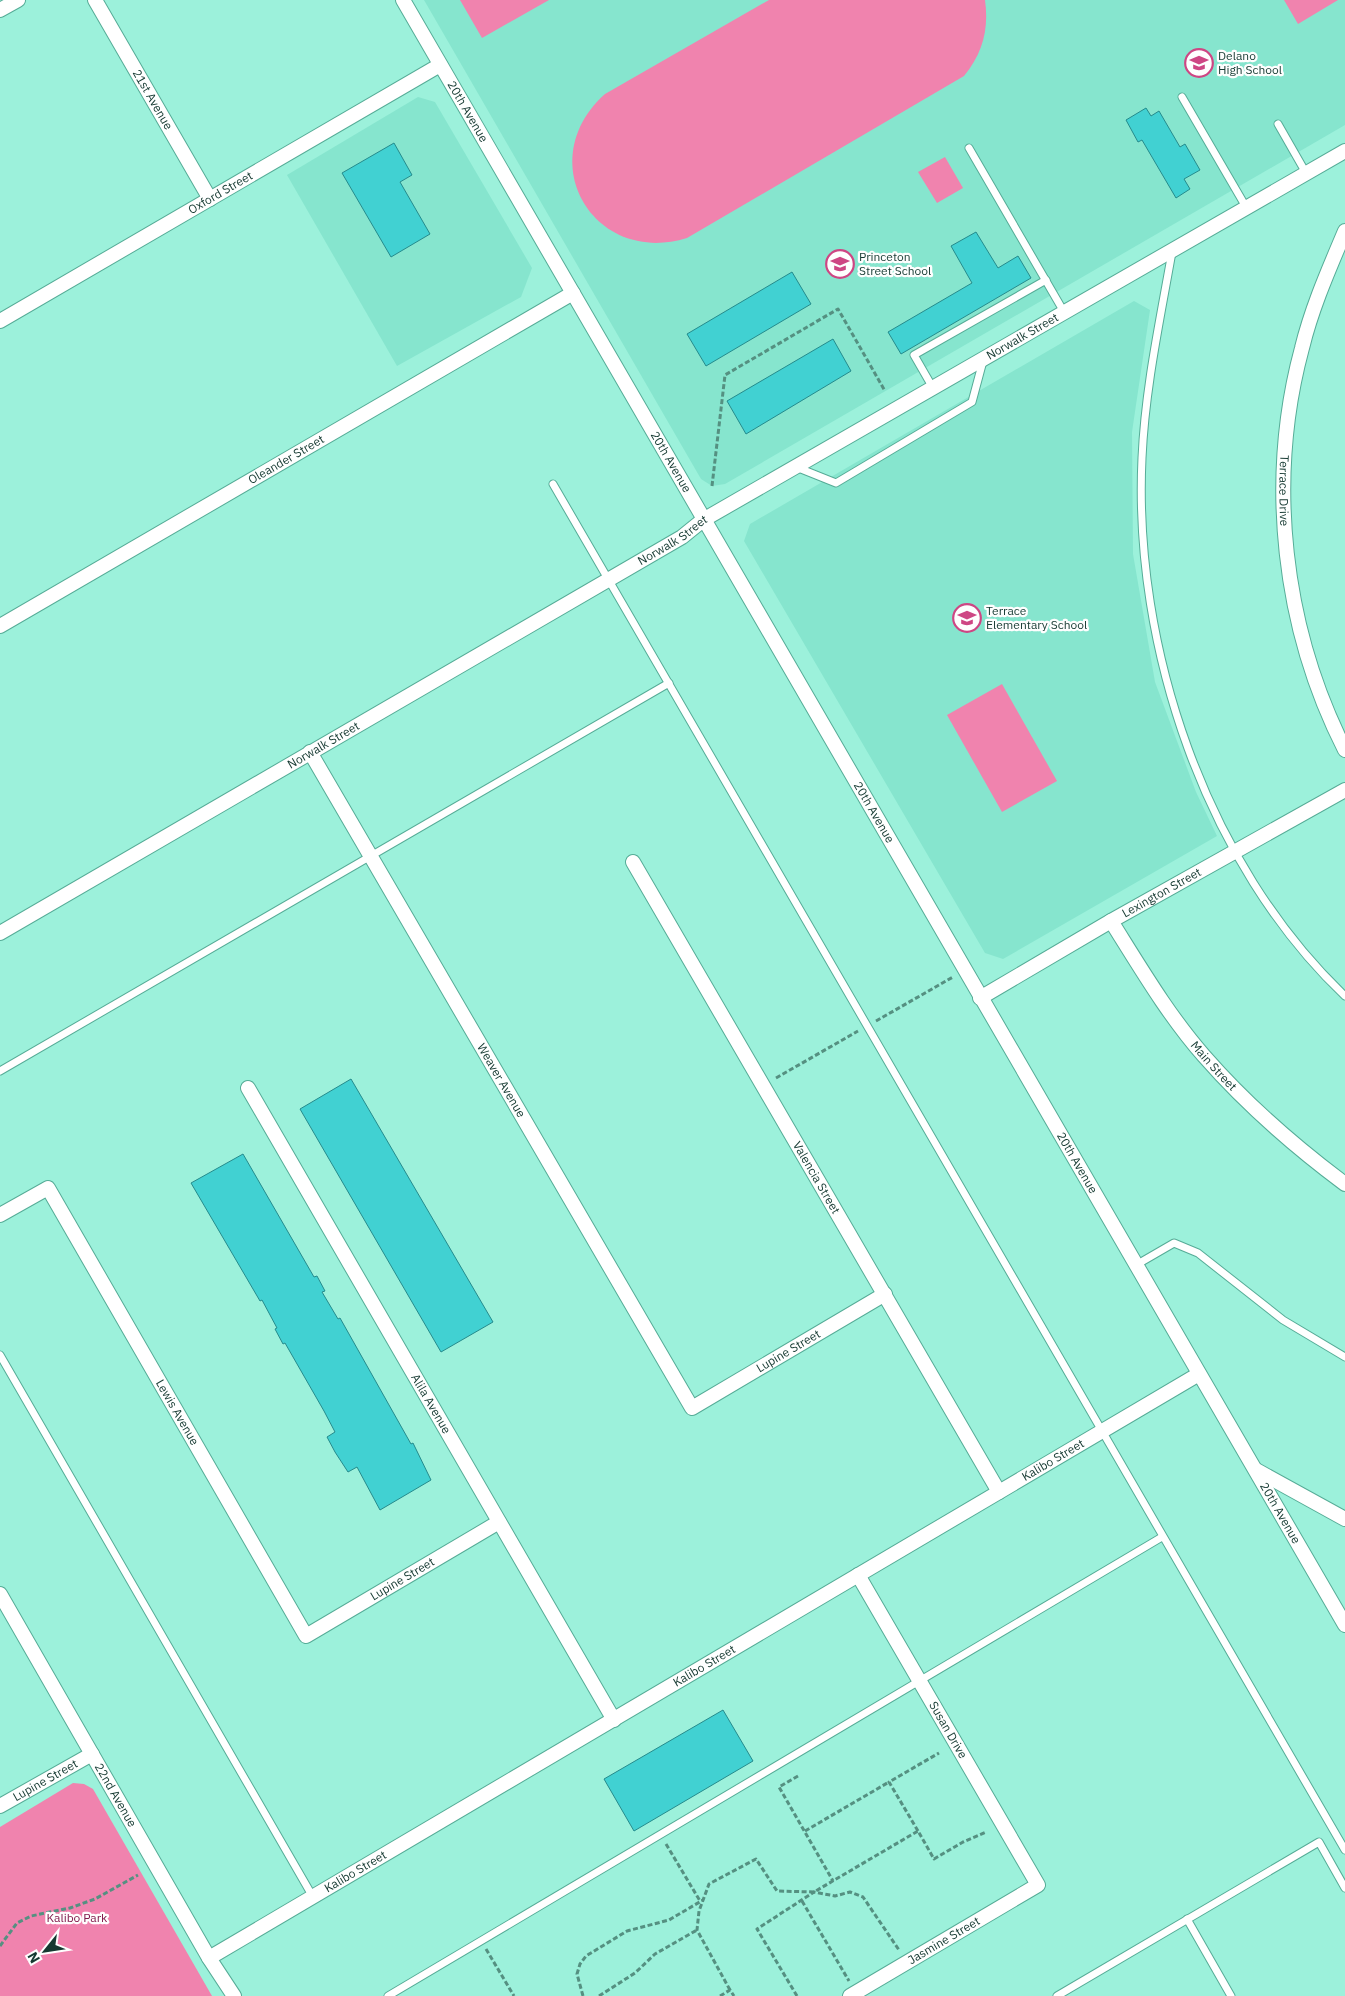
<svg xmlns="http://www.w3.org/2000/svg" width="1345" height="1996" viewBox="0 0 1345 1996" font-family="'IBM Plex Sans',sans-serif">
	<rect width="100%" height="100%" fill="#9cf1db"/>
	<g fill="#86e5ce">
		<path d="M424,0H1345V125L725,484L712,486L701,479Z"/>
		<path d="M418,97L435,102L532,268L521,297L397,366L287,175Z"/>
		<path d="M1134,301L1150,310L1132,432L1133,554L1155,682L1196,792L1217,836L1003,959L985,953L744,541L750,524Z"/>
	</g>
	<g fill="#f083ae">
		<path d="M460,0H549L482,38Z"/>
		<path d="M769,0H985C989,29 983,53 964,76L687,238C593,267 531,160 605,94Z"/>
		<path d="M1284,0H1338L1298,24Z"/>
		<path d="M945,157L963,188L937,203L918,172Z"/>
		<path d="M1002,684L1057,781L1002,812L947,715Z"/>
		<path d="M73,1783L84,1784L93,1789L212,1996H0V1827Z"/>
	</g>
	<g fill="#41d1d2" stroke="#258b8c">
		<path d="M1146,108L1151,116L1159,111L1180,147L1185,144L1200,170L1184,179L1190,189L1176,198L1142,140L1138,142L1126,120Z"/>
		<path d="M394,143L412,175L400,182L430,234L391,257L342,173Z"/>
		<path d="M976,232L998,268L1018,256L1031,278L901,354L888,332L972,283L951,246Z"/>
		<path d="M792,272L811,304L706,366L687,334Z"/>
		<path d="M833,339L851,371L746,434L727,401Z"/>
		<path d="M351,1079L493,1322L441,1352L300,1109Z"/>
		<path d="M243,1154L314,1277L317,1276L325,1291L322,1292L338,1319L340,1318L411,1444L413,1443L431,1480L380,1510L357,1467L348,1472L335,1452L327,1437L335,1432L324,1411L285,1343L283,1344L275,1329L277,1328L262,1300L260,1301L191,1183Z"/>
		<path d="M723,1710L753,1761L634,1831L604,1779Z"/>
	</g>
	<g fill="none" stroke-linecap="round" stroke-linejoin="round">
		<defs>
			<g id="service">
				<path d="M1182,97L1246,207"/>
				<path d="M1278,124L1306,173"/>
				<path d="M969,148L1064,312"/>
				<path d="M1172,252C1160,320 1145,389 1142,458C1133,647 1206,864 1345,996"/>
				<path d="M933,388L914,355L1046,280"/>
				<path d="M796,467L836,483L972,402L983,361"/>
				<path d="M553,484L1345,1850"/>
				<path d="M0,1071L669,683"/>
				<path d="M1136,1265L1174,1243L1198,1253L1283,1320L1345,1357"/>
				<path d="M0,1355L313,1897"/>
				<path d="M1187,1919L1231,1996"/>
				<path d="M388,1996L1162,1537"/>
				<path d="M1057,1996L1319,1842L1345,1888"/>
			</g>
			<g id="minor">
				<path id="s1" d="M95,0L210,199"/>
				<path id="s2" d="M403,0L1345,1625"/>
				<path d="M0,10L18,0"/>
				<path id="s3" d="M1345,231C1329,269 1312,307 1302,348C1266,481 1283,628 1345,750"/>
				<path id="s4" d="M0,321L440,65"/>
				<path id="s5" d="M0,626L573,293"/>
				<path id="s6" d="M310,752L692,1408L885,1294"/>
				<path id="s7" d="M633,862L999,1492"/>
				<path id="s8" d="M1111,921C1140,967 1168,1015 1204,1056C1246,1104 1294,1146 1345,1184"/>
				<path id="s9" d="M0,933L682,537L703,520L1345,151"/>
				<path id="s10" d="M980,998L1111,921L1345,790"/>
				<path id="s11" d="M248,1088L614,1720"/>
				<path id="s12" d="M0,1215L48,1188L306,1636L499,1522"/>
				<path d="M1256,1470L1345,1519"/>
				<path id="s13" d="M0,1594L209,1958L234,1996"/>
				<path id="s14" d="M0,1806L92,1754"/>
				<path id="s15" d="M209,1958L1199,1374"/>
				<path id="s16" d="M850,1996L1038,1885L858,1575"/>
			</g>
		</defs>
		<use href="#service" stroke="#56ac97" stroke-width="9"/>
		<use href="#minor" stroke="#56ac97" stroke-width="16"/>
		<g stroke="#559081" stroke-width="3" stroke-dasharray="5 2.5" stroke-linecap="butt">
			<path d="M712,486L725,375L838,309L885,391"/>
			<path d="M876,1021L953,977"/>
			<path d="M776,1078L858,1031"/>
			<path d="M798,1776L779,1787L833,1881"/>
			<path d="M805,1831L889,1782"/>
			<path d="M918,1831L889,1782L939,1753"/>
			<path d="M666,1844L700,1901"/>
			<path d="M802,1901L849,1981"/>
			<path d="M0,1946L17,1923L31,1916L70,1908L95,1899L138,1875"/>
			<path d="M486,1949L514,1996"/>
			<path d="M730,1990L697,1930L699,1911L709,1884L756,1859L777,1891L814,1892L918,1831L934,1859L963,1842L986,1832"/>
			<path d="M583,1996L577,1974L580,1964L586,1956L627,1931L669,1920L703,1900"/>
			<path d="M599,1996L635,1973L655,1954L697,1930"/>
			<path d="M720,1996L730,1990L734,1996"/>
			<path d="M797,1996L757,1929L814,1892L835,1896L850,1892L863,1897L899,1950"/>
		</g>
		<use href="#service" stroke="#fff" stroke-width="7"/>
		<use href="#minor" stroke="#fff" stroke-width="14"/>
	</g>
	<defs>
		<symbol id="school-ring" viewBox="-11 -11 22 22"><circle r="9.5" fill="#fefefe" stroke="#ce4684" stroke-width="1.5"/><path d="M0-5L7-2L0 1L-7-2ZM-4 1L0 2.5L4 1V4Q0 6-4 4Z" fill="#ce4684"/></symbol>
	</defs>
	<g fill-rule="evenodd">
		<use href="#school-ring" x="1183" y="47" width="32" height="32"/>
		<use href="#school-ring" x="824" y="248" width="32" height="32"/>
		<use href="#school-ring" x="951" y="602" width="32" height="32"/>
	</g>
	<g text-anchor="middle" stroke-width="4.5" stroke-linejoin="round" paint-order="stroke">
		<g font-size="12" fill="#153931" stroke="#fefefe" text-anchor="start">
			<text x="1218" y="60">Delano<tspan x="1218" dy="14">High School</tspan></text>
			<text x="859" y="261">Princeton<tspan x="859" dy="14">Street School</tspan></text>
			<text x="986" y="615">Terrace<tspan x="986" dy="14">Elementary School</tspan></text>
		</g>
		<g font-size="12" fill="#153931" stroke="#fefefe">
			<text dy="4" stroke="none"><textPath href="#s1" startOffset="115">21st Avenue</textPath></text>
			<text dy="4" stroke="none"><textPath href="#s2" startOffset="129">20th Avenue</textPath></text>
			<text dy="4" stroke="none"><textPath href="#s4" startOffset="255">Oxford Street</textPath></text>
			<text dy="4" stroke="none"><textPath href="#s9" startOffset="1184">Norwalk Street</textPath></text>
			<text dy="4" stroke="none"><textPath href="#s5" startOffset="331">Oleander Street</textPath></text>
			<text dy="4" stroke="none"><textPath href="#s2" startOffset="534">20th Avenue</textPath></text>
			<text dy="4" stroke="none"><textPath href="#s3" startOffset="269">Terrace Drive</textPath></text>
			<text dy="4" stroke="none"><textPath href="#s9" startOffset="779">Norwalk Street</textPath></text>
			<text dy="4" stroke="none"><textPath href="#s9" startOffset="374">Norwalk Street</textPath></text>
			<text dy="4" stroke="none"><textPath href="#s2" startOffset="939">20th Avenue</textPath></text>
			<text dy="4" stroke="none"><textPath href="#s10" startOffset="210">Lexington Street</textPath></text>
			<text dy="4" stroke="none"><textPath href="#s8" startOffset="178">Main Street</textPath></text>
			<text dy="4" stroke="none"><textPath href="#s6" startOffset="380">Weaver Avenue</textPath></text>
			<text dy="4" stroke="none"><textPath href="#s2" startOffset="1344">20th Avenue</textPath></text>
			<text dy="4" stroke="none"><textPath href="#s7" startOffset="365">Valencia Street</textPath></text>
			<text dy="4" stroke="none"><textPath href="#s6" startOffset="871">Lupine Street</textPath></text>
			<text dy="4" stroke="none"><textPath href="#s11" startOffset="365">Alila Avenue</textPath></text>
			<text dy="4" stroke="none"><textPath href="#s12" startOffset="314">Lewis Avenue</textPath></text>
			<text dy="4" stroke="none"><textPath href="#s15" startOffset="980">Kalibo Street</textPath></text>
			<text dy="4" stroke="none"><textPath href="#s2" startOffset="1749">20th Avenue</textPath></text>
			<text dy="4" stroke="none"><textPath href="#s12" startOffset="684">Lupine Street</textPath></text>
			<text dy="4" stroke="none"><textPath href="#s15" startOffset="575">Kalibo Street</textPath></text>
			<text transform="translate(948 1730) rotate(60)" y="4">Susan Drive</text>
			<text dy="4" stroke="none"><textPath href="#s14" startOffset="52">Lupine Street</textPath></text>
			<text dy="4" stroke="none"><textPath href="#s13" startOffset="232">22nd Avenue</textPath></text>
			<text dy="4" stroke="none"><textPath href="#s15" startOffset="170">Kalibo Street</textPath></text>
			<text dy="4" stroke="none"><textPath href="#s16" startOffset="109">Jasmine Street</textPath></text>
		</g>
		<g font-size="12" fill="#801a4c" stroke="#fefefe">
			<text x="77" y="1922">Kalibo Park</text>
		</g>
	</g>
	<g transform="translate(45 1951) rotate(240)" stroke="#fefefe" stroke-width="4" paint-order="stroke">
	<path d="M0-4L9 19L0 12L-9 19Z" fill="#153931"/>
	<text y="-8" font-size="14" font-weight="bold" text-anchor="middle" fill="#153931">N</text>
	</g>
</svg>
